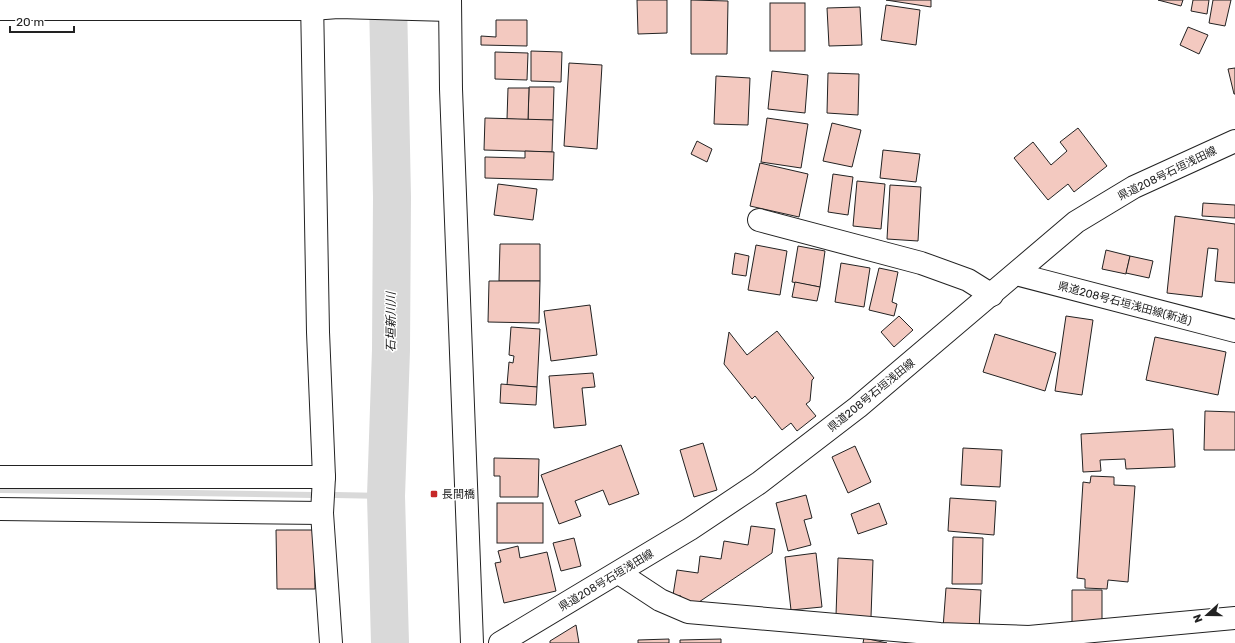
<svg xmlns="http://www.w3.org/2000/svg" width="1235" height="643" viewBox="0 0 1235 643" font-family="Rubik,'Noto Sans JP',sans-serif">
	<rect width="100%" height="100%" fill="#fff"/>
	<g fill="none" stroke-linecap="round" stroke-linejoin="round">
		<g stroke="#d9d9d9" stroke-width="6">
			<path d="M0,490L313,495"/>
			<path d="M335,495L386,496"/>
		</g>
		<path stroke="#d9d9d9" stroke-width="38" d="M388,0L392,197L391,350L386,496L390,643"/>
	</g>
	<g fill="#f3c9c0" stroke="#222">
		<path d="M637,0H667V33L638,34Z"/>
		<path d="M691,0L728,1L727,54H691Z"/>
		<path d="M886,0H931V7Z"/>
		<path d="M1158,0H1183L1181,6Z"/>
		<path d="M1193,0H1209L1207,14L1191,11Z"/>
		<path d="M1213,0H1231L1225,26L1209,23Z"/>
		<rect x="770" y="3" width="35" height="48"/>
		<path d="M886,5L920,10L916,45L881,40Z"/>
		<path d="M860,7L862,45L829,46L827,8Z"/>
		<path d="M496,20H527V46L481,45V36L496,37Z"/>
		<path d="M1188,27L1208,35L1199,54L1180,45Z"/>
		<path d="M531,51L562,52L561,82L531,81Z"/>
		<path d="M495,52L528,53L527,80L495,79Z"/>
		<path d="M569,63L602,65L597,149L564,146Z"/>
		<path d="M1235,68V94H1234L1228,69Z"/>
		<path d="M772,71L808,75L805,113L768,109Z"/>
		<path d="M828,73L859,74L858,115L827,113Z"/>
		<path d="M716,76L750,78L748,125L714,124Z"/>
		<path d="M529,87H554L553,120H528Z"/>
		<path d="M508,88H529L528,120L507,119Z"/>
		<path d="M485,118L553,120L552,152L484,150Z"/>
		<path d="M767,118L808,124L801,168L761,162Z"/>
		<path d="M832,123L861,130L852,167L823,161Z"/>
		<path d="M1078,128L1107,166L1074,192L1068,184L1048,200L1014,158L1033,142L1051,165L1067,151L1060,142Z"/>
		<path d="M697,141L712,149L707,162L691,154Z"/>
		<path d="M883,150L920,154L916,182L880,178Z"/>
		<path d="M525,151L554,152L553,180L485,178V157L525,158Z"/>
		<path d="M760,163L808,174L799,217L750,206Z"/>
		<path d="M833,174L853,177L848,215L828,212Z"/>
		<path d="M857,181L885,184L881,229L853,226Z"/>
		<path d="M498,184L537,189L533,220L494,215Z"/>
		<path d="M890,185L921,187L918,241L887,239Z"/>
		<path d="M1203,203L1235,205V218L1202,216Z"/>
		<path d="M1175,216L1235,224V283L1215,281L1218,249L1208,248L1202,297L1167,293Z"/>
		<path d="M500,244H540V281H499Z"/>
		<path d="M756,245L787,251L780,295L748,290Z"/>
		<path d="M798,246L825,251L820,287L792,282Z"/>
		<path d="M1106,250L1130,256L1126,274L1102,269Z"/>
		<path d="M735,253L749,256L746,276L732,274Z"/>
		<path d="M1130,256L1153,261L1149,278L1126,273Z"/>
		<path d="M841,263L870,268L864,307L835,302Z"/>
		<path d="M879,268L898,272L892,302L897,304L894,316L869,310Z"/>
		<path d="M489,281H540L539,323L488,322Z"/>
		<path d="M795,282L820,287L817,301L792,297Z"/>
		<path d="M590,305L597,355L551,361L544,311Z"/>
		<path d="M899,316L913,330L894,347L881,332Z"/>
		<path d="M1066,316L1093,320L1082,395L1055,391Z"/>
		<path d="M511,327L540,329L537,387L507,385L509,362L513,363L514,356L509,355Z"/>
		<path d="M777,331L814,378L812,380L810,401L806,404L816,416L797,431L791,423L782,430L755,396L752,399L724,364L729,332L747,355Z"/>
		<path d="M995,334L1056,353L1045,391L983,372Z"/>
		<path d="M1155,337L1226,352L1218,395L1146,380Z"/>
		<path d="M593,373L595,387L582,388L586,425L554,428L549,376Z"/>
		<path d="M501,384L537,387L536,405L500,403Z"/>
		<path d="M1205,411L1235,412V450H1204Z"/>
		<path d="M1173,429L1175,467L1126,469L1125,459L1100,460L1101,471L1083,472L1081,434Z"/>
		<path d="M703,443L717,490L694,497L680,450Z"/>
		<path d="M621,445L639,494L609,505L603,490L575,501L581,516L559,524L541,475Z"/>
		<path d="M855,446L871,482L848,493L832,457Z"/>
		<path d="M963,448L1002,450L1000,487L961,485Z"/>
		<path d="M494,458L539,459L538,497H500V476H494Z"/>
		<path d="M1091,476L1114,477V485L1135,486L1128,582L1108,580L1107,589L1085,588V579L1077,578L1083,482L1090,483Z"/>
		<path d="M806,495L812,518L804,520L811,545L788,551L776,503Z"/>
		<path d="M950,498L996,501L994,535L948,531Z"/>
		<rect x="497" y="503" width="46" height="40"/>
		<path d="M879,503L887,524L858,534L851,514Z"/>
		<path d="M751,526L775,529L772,553L693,606L680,605L681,596L673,595L677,570L698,573L700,556L721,559L724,541L748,545Z"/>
		<path d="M276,530H314L315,589H277Z"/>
		<path d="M953,537L983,538L982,584H952Z"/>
		<path d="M574,538L581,566L561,571L553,543Z"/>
		<path d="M518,546L520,558L547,552L556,591L504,603L495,563L501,562L498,551Z"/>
		<path d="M816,553L822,607L791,610L785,557Z"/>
		<path d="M838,558L873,560L871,617L836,615Z"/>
		<path d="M946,588L981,590L979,630L943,628Z"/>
		<path d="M1072,590H1102V624L1072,625Z"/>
		<path d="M576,625L579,643H550V641Z"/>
		<path d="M864,638L887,643H863Z"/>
		<path d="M669,639V643H638V640Z"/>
		<path d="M721,639V643H680V640Z"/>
	</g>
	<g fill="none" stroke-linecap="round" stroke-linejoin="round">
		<defs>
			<g id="minor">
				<path d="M312,0L318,332L324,477L322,513L331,643"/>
				<path d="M450,0L451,89L472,643"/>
				<path d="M0,9H312L338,7L450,10"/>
				<path d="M759,220L921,263L968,280L992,295"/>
				<path d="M0,477H324"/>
				<path d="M0,509L322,513"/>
				<path d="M619,573L660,600L688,612L940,634L1029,637L1235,618"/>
			</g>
			<g id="major">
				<path d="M1016,274L1235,331"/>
				<path d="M500,643L690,529L759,483L858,407L1076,222L1134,187L1235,141"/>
			</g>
		</defs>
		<use href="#minor" stroke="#222" stroke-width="24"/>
		<use href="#major" stroke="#222" stroke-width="24"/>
		<use href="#minor" stroke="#fff" stroke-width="22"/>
		<use href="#major" stroke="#fff" stroke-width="22"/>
	</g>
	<rect fill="#c62828" stroke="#fff" stroke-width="1.5" x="430" y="490" width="8" height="8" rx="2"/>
	<g text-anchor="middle" stroke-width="3" stroke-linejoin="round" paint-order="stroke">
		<g font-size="11" fill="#222" stroke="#fff">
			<text transform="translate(1167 173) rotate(-26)" y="4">県道208号石垣浅田線</text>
			<text transform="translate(1125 303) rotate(15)" y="4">県道208号石垣浅田線(新道)</text>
			<text transform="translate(871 395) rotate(-39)" y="4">県道208号石垣浅田線</text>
			<text transform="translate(606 580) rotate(-31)" y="4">県道208号石垣浅田線</text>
		</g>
		<g font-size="11" fill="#222" stroke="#fff" text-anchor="start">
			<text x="442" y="498">長間橋</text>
		</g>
		<g font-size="12" font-style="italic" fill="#222" stroke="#fff">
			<text transform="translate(391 322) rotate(-90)" y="4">石垣新川川</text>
		</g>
	</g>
	<g transform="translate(1207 615) rotate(249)" stroke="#ffffff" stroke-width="3" paint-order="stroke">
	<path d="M0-3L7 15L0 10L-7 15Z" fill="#222222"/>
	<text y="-6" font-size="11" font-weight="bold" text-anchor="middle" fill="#222222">N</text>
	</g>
	<path d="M10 26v6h64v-6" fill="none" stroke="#222222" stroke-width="2"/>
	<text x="16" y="26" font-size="12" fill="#222222" stroke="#ffffff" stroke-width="3" paint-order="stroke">20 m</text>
</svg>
